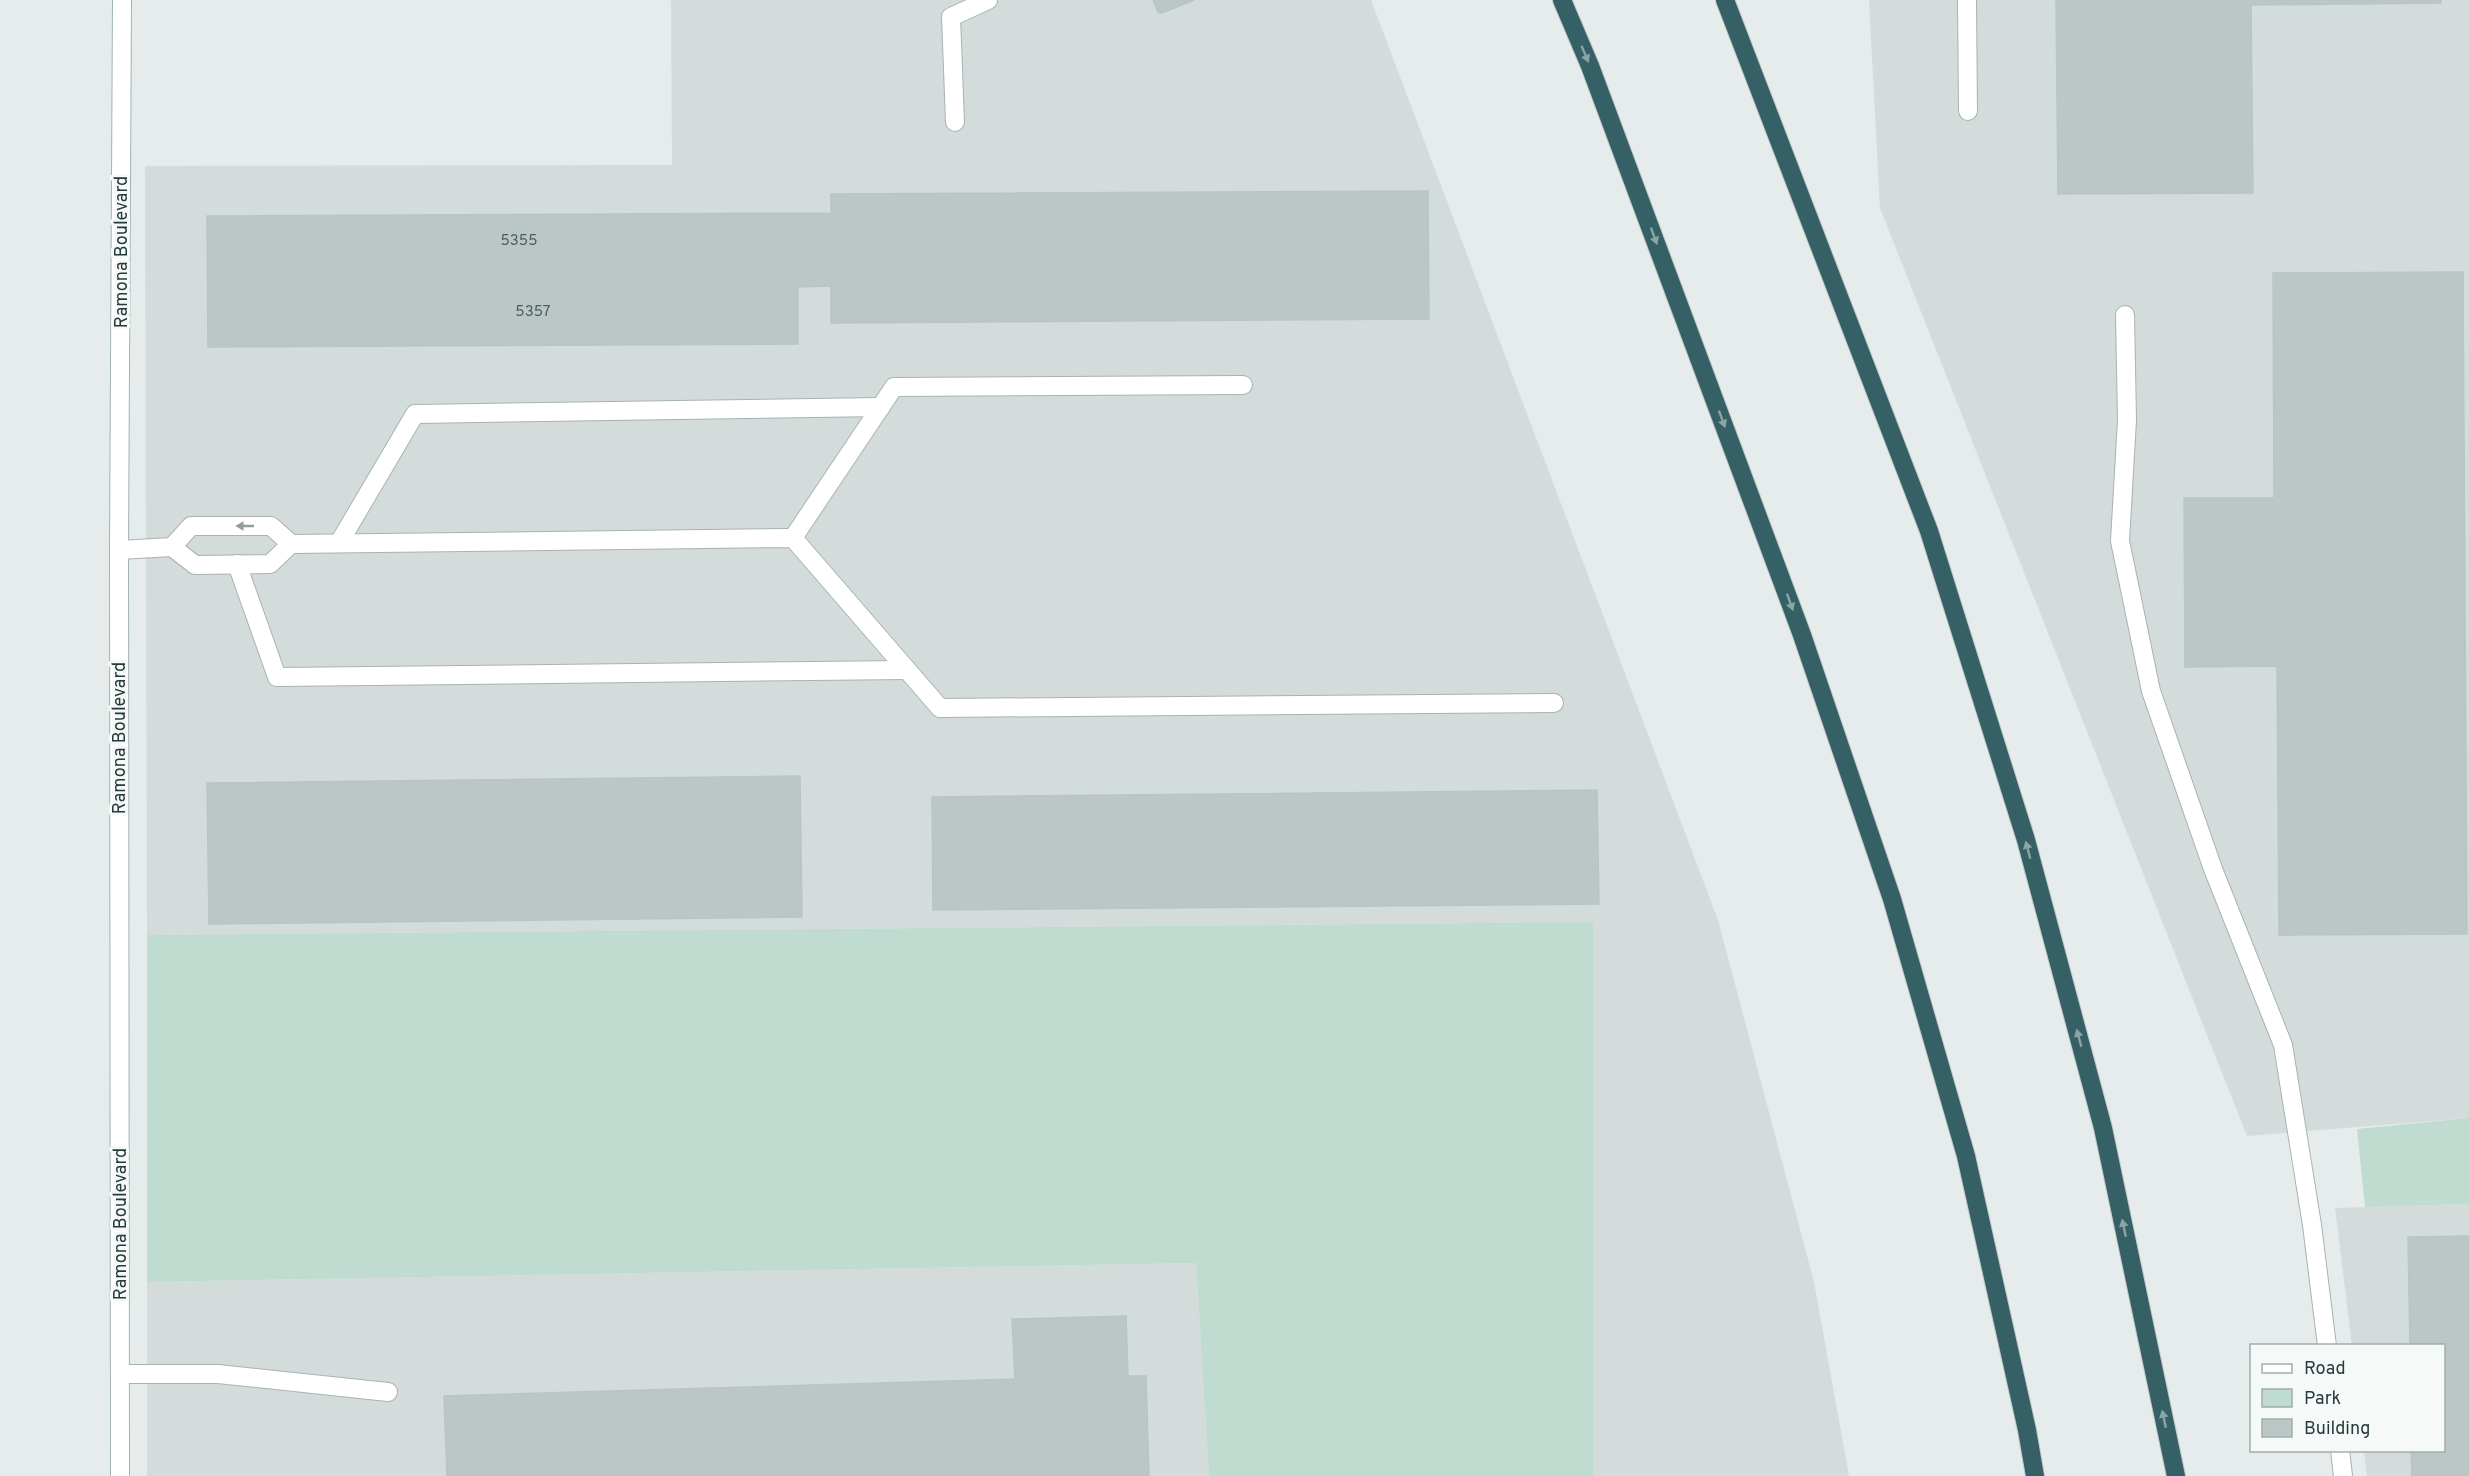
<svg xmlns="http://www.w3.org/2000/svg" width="2469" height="1476" viewBox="0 0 2469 1476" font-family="Overpass,sans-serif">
	<rect width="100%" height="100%" fill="#e5eceb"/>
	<g fill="#d3dcdb">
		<path d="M671,0H1371L1718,920L1814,1282L1849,1476H1593V922L147,935L145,166L672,165Z"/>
		<path d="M1869,0H2469V1118L2247,1136L1880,208Z"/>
		<path d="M2469,1204V1476H2367L2364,1451L2444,1450V1346L2352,1345L2335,1208Z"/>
		<path d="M1196,1263L1209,1476H147V1282Z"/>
	</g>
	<g fill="#c0dbd0">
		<path d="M1593,922V1476H1209L1196,1263L147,1282V935Z"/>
		<path d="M2469,1118V1204L2365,1207L2357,1129Z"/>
	</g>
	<g fill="#bac7c5" stroke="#b8c5c4" stroke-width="1.5">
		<path d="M1153,0H1194L1162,13L1158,12Z"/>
		<path d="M2056,0H2441V3L2251,5L2253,193L2058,194Z"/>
		<path d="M1428,191L1429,319L831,323V286L798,287V344L208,347L207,216L831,213V194Z"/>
		<path d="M2463,272L2467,934L2279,935L2277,666L2185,667L2184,498H2274L2273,273Z"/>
		<path d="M800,776L802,917L209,924L207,783Z"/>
		<path d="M1597,790L1599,904L933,910L932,797Z"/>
		<path d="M2469,1236V1476H2412L2411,1450H2444V1346H2410L2408,1237Z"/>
		<path d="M1126,1316L1128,1376H1146L1149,1476H447L444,1396L1015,1379L1012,1319Z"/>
	</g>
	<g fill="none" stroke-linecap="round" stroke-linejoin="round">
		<defs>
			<g id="lane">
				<path d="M1967,0L1968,111"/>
				<path d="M955,122L951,17L988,0"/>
				<path d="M2125,315L2127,420L2120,541L2151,691L2213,869L2283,1045L2312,1225L2327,1346"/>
				<path d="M793,538L894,387L1243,385"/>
				<path d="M339,543L415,414L881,407"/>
				<path d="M291,544L793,538L940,708L1554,703"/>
				<path d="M119,550L172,547L195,565L270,564L291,544L271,526H191L172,547"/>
				<path d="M237,564L277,677L907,670"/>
				<path d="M120,1374H218L388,1392"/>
				<path d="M2340,1450L2343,1476"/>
			</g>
			<path id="secondary" d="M120,1476L119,550L122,0"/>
			<g id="highway">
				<path d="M1562,0L1590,66L1802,635L1892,899L1966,1156L2027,1430L2035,1476"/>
				<path d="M1725,0L1929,531L2026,840L2103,1128L2176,1476"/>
			</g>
		</defs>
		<use href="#lane" stroke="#a8b3b3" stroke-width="20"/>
		<use href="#secondary" stroke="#a1b4b3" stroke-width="20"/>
		<use href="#highway" stroke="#c2c8c8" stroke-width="20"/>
		<use href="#lane" stroke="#fff" stroke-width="18"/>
		<use href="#secondary" stroke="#fff" stroke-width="18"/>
		<use href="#highway" stroke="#356065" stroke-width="18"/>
	</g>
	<defs><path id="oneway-solid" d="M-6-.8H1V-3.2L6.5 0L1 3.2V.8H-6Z" transform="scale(1.5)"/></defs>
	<g fill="#8ba5a7">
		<use href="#oneway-solid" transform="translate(1585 54) rotate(67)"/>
		<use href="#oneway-solid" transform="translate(1654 236) rotate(70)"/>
		<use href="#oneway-solid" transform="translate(1722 419) rotate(70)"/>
		<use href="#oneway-solid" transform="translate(1790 602) rotate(70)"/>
		<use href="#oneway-solid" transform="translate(2028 850) rotate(-105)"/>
		<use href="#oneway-solid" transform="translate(2079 1038) rotate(-105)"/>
		<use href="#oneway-solid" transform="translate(2124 1228) rotate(-102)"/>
		<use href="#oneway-solid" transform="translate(2164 1419) rotate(-102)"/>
	</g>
	<use fill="#929d9e" href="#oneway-solid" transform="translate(245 526) rotate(180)"/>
	<g text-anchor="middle" stroke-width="6" stroke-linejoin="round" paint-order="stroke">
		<g font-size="15" fill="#4b5e5e">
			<text x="519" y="245">5355</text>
			<text x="533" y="316">5357</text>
		</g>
		<g font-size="18" fill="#263b3c" stroke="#f5f9f8">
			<text transform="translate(121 252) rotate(-90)" y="6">Ramona Boulevard</text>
			<text transform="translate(119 738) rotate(-90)" y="6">Ramona Boulevard</text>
			<text transform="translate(120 1224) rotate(-90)" y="6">Ramona Boulevard</text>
		</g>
	</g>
	<rect x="2250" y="1344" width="195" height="108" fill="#f5f9f8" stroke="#a2adad" stroke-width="1.5"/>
	<rect x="2262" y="1364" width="30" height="9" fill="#ffffff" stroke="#a2adad" stroke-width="1.5"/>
	<text x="2304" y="1374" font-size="18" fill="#263b3c">Road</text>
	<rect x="2262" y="1389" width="30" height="18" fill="#c0dbd0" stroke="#a2adad" stroke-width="1.5"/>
	<text x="2304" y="1404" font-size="18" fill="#263b3c">Park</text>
	<rect x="2262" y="1419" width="30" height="18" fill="#bac7c5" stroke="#a2adad" stroke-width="1.5"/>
	<text x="2304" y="1434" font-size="18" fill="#263b3c">Building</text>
</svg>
